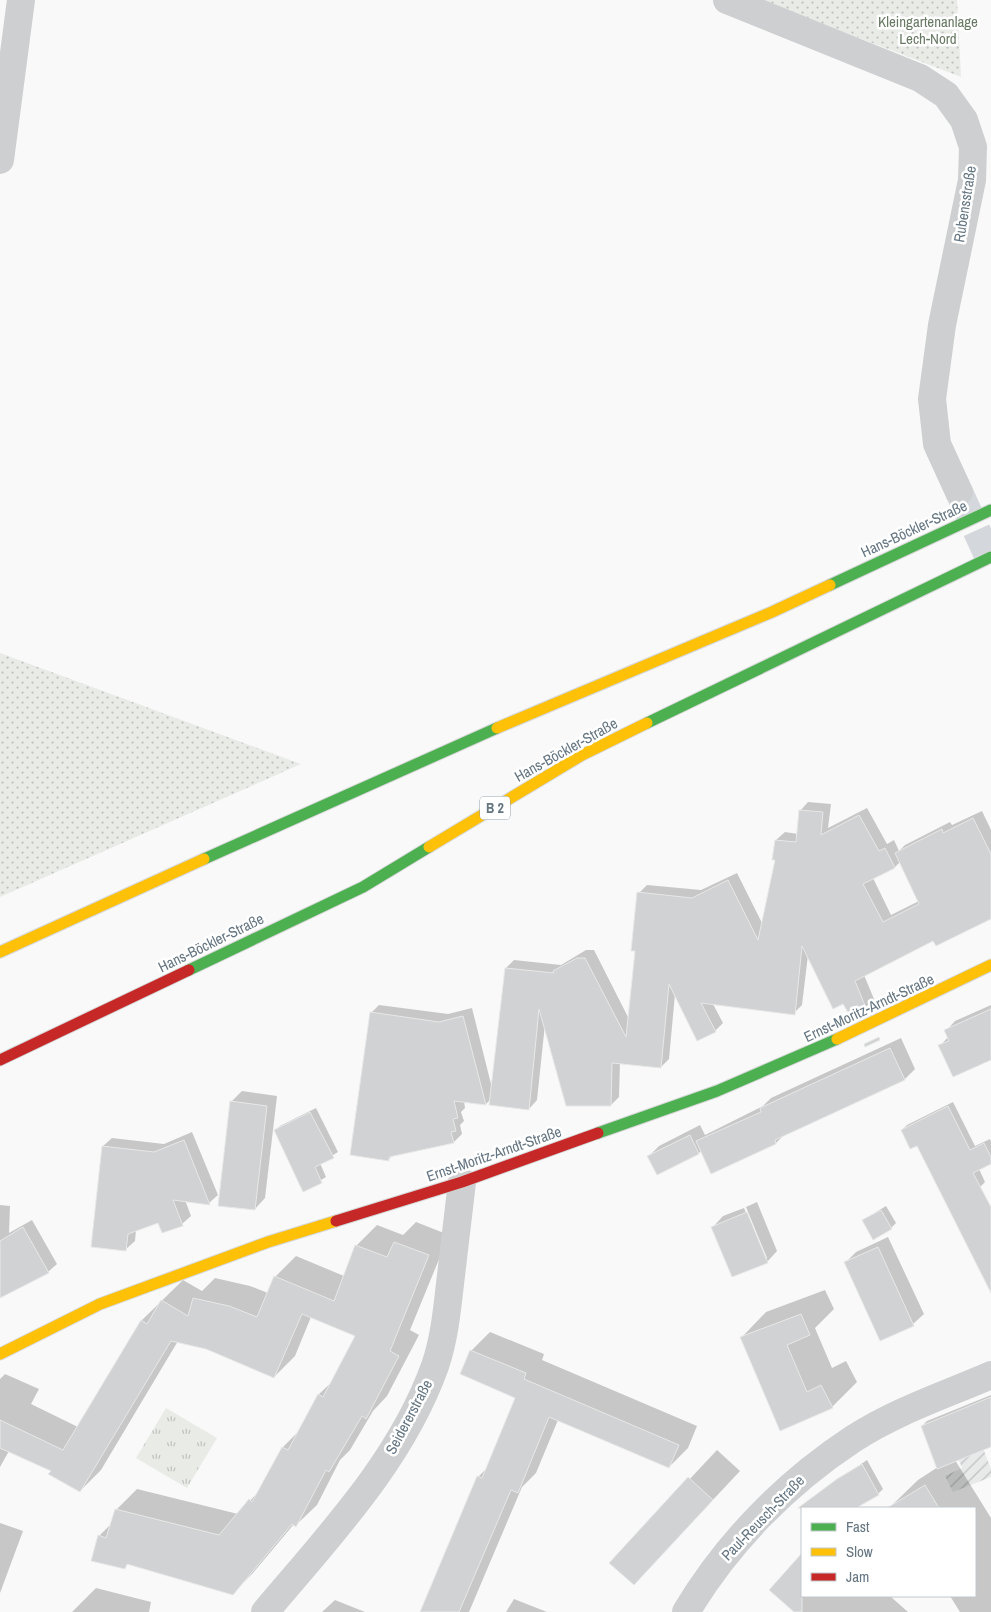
<svg xmlns="http://www.w3.org/2000/svg" width="991" height="1612" viewBox="0 0 991 1612" font-family="'Archivo Narrow',sans-serif">
	<defs>
		<pattern id="industrial-furrows" width="10" height="10" patternUnits="userSpaceOnUse" patternTransform="scale(1.25)"><rect width="10" height="10" fill="#e8e9e9"/><path d="M-1 1l2-2M0 10L10 0M9 11l2-2" fill="none" stroke="#c0c1c2"/></pattern>
		<pattern id="grass-dots" width="8" height="8" patternUnits="userSpaceOnUse" patternTransform="scale(1.25)"><rect width="8" height="8" fill="#e8ebe6"/><path d="M2 2h.1M6 6h.1" fill="none" stroke="#c0c3c0" stroke-width="1.8" stroke-linecap="round"/></pattern>
		<pattern id="park-tufts" width="24" height="20" patternUnits="userSpaceOnUse" patternTransform="scale(1.25)"><rect width="24" height="20" fill="#e8ebe6"/><path d="M3 7l-1-3M5 7V3M7 7l1-3M15 17l-1-3M17 17v-4M19 17l1-3" fill="none" stroke="#c0c3c0"/></pattern>
	</defs>
	<rect width="100%" height="100%" fill="#f9f9f9"/>
	<path fill="url(#industrial-furrows)" d="M967,1407L991,1469V1477L953,1492L945,1476L962,1468L942,1417Z"/>
	<g fill="url(#grass-dots)">
		<path d="M760,0H957L961,77Z"/>
		<path d="M0,653L301,764L0,897Z"/>
	</g>
	<path fill="url(#park-tufts)" d="M166,1408L217,1438L187,1488L136,1458Z"/>
	<g fill="#0003" fill-rule="evenodd">
		<path d="M808,802L831,804L828,828L867,808L887,844L894,840L899,851L905,845L950,822L952,825L982,811L991,830V917L934,939L864,975L874,999L866,1007L850,1014L844,1002L808,955L802,1005L794,1013L713,1004L723,1023L715,1031L675,994L669,1059L661,1067L620,1062L619,1097L611,1105L545,1024L537,1100L529,1109L491,1099L486,1104L464,1101L465,1108L461,1112L464,1121L460,1125L462,1134L454,1142L393,1155L388,1160L371,1013L379,1005L448,1014L472,1008L492,1088L506,968L514,960L561,965L586,950H594L629,1019L636,950L639,893L647,885L701,890L737,873L763,925L776,859V840L785,832L798,834L800,811ZM901,861L919,901L891,915L873,878L895,867Z"/>
		<path d="M991,1005V1049L940,1046L948,1037L946,1031L955,1021Z"/>
		<path d="M901,1038L915,1069L905,1079L785,1134L776,1143L702,1150L699,1153L649,1156L659,1146L700,1125L705,1135L763,1106L771,1098Z"/>
		<path d="M242,1091L277,1096L265,1198L255,1209L231,1102Z"/>
		<path d="M953,1102L975,1146L990,1139L991,1142V1163L979,1169L985,1182L980,1187L902,1130L907,1125Z"/>
		<path d="M316,1108L338,1152L320,1163L326,1177L303,1191L275,1131L280,1126Z"/>
		<path d="M192,1132L218,1195L209,1203L185,1200L191,1216L182,1224L158,1221L136,1230L135,1241L126,1249L103,1146L112,1138L164,1144Z"/>
		<path d="M757,1202L777,1251L767,1262L713,1227L723,1216L744,1208L765,1258H767L746,1207Z"/>
		<path d="M0,1205L10,1206L9,1233L32,1220L57,1264L48,1272L0,1297Z"/>
		<path d="M886,1206L896,1223L891,1228L863,1220Z"/>
		<path d="M416,1222L449,1235L410,1330L419,1335L387,1396L373,1411L350,1450L340,1460L317,1505L296,1525L294,1524L253,1573L232,1594L129,1563L125,1567L99,1536L112,1523L116,1510L137,1489L238,1514L259,1491L283,1447L300,1430L319,1394L334,1380L356,1335L311,1317L295,1356L274,1377L206,1348L178,1341L101,1470L80,1491L53,1470L9,1451L0,1467V1379L5,1374L39,1389L31,1404L78,1427L142,1320L183,1280L202,1291L215,1278L250,1286L268,1293L275,1277L296,1256L344,1276L356,1246L377,1225L403,1235Z"/>
		<path d="M888,1237L924,1314L913,1324L880,1340L845,1263L856,1252Z"/>
		<path d="M825,1290L834,1309L815,1328L832,1368L846,1361L857,1382L832,1407L781,1429L742,1337L766,1312Z"/>
		<path d="M490,1332L544,1354L542,1360L697,1426L688,1448L669,1467L558,1420L536,1473L522,1487L469,1612H421L478,1477L487,1468L516,1397L471,1351Z"/>
		<path d="M991,1395V1446L955,1460L991,1518V1612H960L950,1596H975V1508H889L918,1480L938,1467L922,1426L927,1421Z"/>
		<path d="M717,1450L740,1471L634,1584L611,1563Z"/>
		<path d="M867,1460L883,1489L878,1494L853,1508L802,1509L801,1507L806,1502Z"/>
		<path d="M0,1523L23,1531L0,1593Z"/>
		<path d="M802,1556V1596H890L908,1612H796L795,1563Z"/>
		<path d="M96,1588L151,1602L149,1612H72Z"/>
		<path d="M514,1599L547,1612H506Z"/>
		<path d="M335,1600L365,1612H322Z"/>
	</g>
	<g fill="#d0d2d3" stroke="#e8e8e8">
		<path d="M799,810L823,812L821,835L859,815L879,851L885,848L895,868L863,884L883,922L919,904L895,853L942,829L943,833L973,818L991,854V919L936,946L933,941L855,981L866,1008L850,1016L843,1004L833,1009L802,946L795,1015L701,1003L716,1032L697,1041L669,984L661,1068L612,1063L611,1106H566L539,1009L529,1110L489,1105L505,968L554,973L553,971L577,958H585L626,1037L635,951H631L637,892L692,898L728,880L758,940L775,860H772L775,840L796,842Z"/>
		<path d="M991,1009V1060L953,1077L938,1045L949,1041L944,1030Z"/>
		<path d="M370,1012L439,1022L463,1016L486,1105L454,1101L458,1118L453,1119L456,1131L451,1132L454,1143L389,1157V1161L350,1155Z"/>
		<path d="M879,1037L880,1040L865,1047L864,1044Z"/>
		<path d="M890,1048L905,1080L775,1140L776,1144L711,1174L696,1141L761,1112L760,1108Z"/>
		<path d="M230,1101L267,1106L255,1210L218,1206Z"/>
		<path d="M948,1106L970,1150L984,1143L991,1157V1164L973,1173L991,1207V1293L917,1146L910,1149L901,1130Z"/>
		<path d="M310,1112L334,1158L315,1167L322,1183L303,1192L274,1130Z"/>
		<path d="M690,1135L699,1154L657,1175L647,1156Z"/>
		<path d="M184,1140L210,1205L173,1200L183,1226L162,1233L158,1223L128,1234L126,1251L91,1247L102,1146L154,1152Z"/>
		<path d="M881,1210L892,1229L873,1240L862,1220Z"/>
		<path d="M747,1212L768,1263L732,1277L711,1227Z"/>
		<path d="M23,1227L49,1273L0,1298V1241Z"/>
		<path d="M394,1242L429,1255L390,1351L399,1356L366,1419L362,1416L329,1472L326,1470L296,1527L292,1524L233,1595L127,1564L125,1569L91,1561L98,1535L106,1538L115,1509L219,1535L249,1499L252,1502L282,1447L288,1450L318,1394L323,1397L355,1336L302,1314L274,1378L206,1349L171,1341L80,1492L48,1474L51,1471L0,1448V1420L63,1450L141,1320L147,1324L161,1300L188,1316L193,1298L229,1306L257,1317L274,1276L334,1301L355,1245L387,1257Z"/>
		<path d="M878,1247L914,1326L880,1341L844,1262Z"/>
		<path d="M801,1314L810,1335L787,1345L807,1392L821,1385L833,1408L780,1431L740,1337Z"/>
		<path d="M470,1350L526,1373L524,1379L679,1445L669,1468L549,1417L518,1493L511,1490L459,1612H420L477,1476L482,1478L515,1398L460,1374Z"/>
		<path d="M991,1397V1447L937,1469L921,1426Z"/>
		<path d="M862,1464L879,1495L856,1508H798L837,1479Z"/>
		<path d="M688,1477L713,1500L634,1585L609,1563Z"/>
		<path d="M925,1485L939,1508H887Z"/>
		<path d="M802,1553V1612H794L769,1590Z"/>
	</g>
	<g fill="none" stroke-linecap="round" stroke-linejoin="round">
		<path stroke="#d4d8dc" stroke-width="28" stroke-dasharray="28 14" stroke-linecap="butt" d="M959,492L991,562"/>
		<defs>
			<g id="fast">
				<path d="M830,585L991,510"/>
				<path d="M647,723L991,557"/>
				<path d="M204,859L497,728"/>
				<path d="M189,970L363,887L429,847"/>
				<path d="M598,1133L717,1091L837,1039"/>
			</g>
			<g id="slow">
				<path d="M497,728L772,612L830,585"/>
				<path d="M429,847L582,755L647,723"/>
				<path d="M0,952L204,859"/>
				<path d="M837,1039L991,965"/>
				<path d="M0,1354L100,1304L268,1242L336,1221"/>
			</g>
			<g id="jam">
				<path d="M0,1060L189,970"/>
				<path d="M336,1221L462,1182L598,1133"/>
			</g>
		</defs>
		<use href="#fast" stroke="#d5d6d7" stroke-width="13"/>
		<use href="#slow" stroke="#d5d6d7" stroke-width="13"/>
		<use href="#jam" stroke="#d5d6d7" stroke-width="13"/>
		<g stroke="#cecfd0" stroke-width="28">
			<path d="M727,0L920,78L946,95L964,120L973,147L972,180L942,325L932,399L937,444L959,492"/>
			<path d="M0,160L21,0"/>
			<path d="M265,1612C328,1537 401,1461 435,1366C444,1340 447,1311 450,1284C454,1250 458,1216 462,1182"/>
			<path d="M686,1612C727,1543 786,1483 853,1439C896,1411 945,1395 991,1375"/>
		</g>
		<use href="#fast" stroke="#4caf50" stroke-width="11"/>
		<use href="#slow" stroke="#ffc107" stroke-width="11"/>
		<use href="#jam" stroke="#c62828" stroke-width="11"/>
	</g>
	<g text-anchor="middle" stroke-width="5" stroke-linejoin="round" paint-order="stroke">
		<rect fill="#fff" stroke="#939fa8" stroke-width="1" x="480" y="796.5" width="30" height="23" rx="4"/>
		<g font-size="14" font-weight="bold" fill="#657683">
			<text x="495" y="813">B 2</text>
		</g>
		<g font-size="15" fill="#687a64" stroke="#fff">
			<text x="928" y="27">Kleingartenanlage<tspan x="928" dy="17">Lech-Nord</tspan></text>
		</g>
		<g font-size="15" fill="#657683" stroke="#fff">
			<text transform="translate(965 204) rotate(-81)" y="5">Rubensstraße</text>
			<text transform="translate(914 529) rotate(-25)" y="5">Hans-Böckler-Straße</text>
			<text transform="translate(566 750) rotate(-29)" y="5">Hans-Böckler-Straße</text>
			<text transform="translate(211 943) rotate(-26)" y="5">Hans-Böckler-Straße</text>
			<text transform="translate(869 1008) rotate(-25)" y="5">Ernst-Moritz-Arndt-Straße</text>
			<text transform="translate(494 1154) rotate(-19)" y="5">Ernst-Moritz-Arndt-Straße</text>
			<text transform="translate(409 1417) rotate(-62)" y="5">Seidererstraße</text>
			<text transform="translate(763 1518) rotate(-46)" y="5">Paul-Reusch-Straße</text>
		</g>
	</g>
	<rect x="801" y="1507" width="175" height="90" fill="#ffffff" stroke="#c1c8cd"/>
	<rect x="811" y="1523" width="25" height="8" fill="#4caf50" stroke="#c1c8cd"/>
	<text x="846" y="1532" font-size="15" fill="#657683">Fast</text>
	<rect x="811" y="1548" width="25" height="8" fill="#ffc107" stroke="#c1c8cd"/>
	<text x="846" y="1557" font-size="15" fill="#657683">Slow</text>
	<rect x="811" y="1573" width="25" height="8" fill="#c62828" stroke="#c1c8cd"/>
	<text x="846" y="1582" font-size="15" fill="#657683">Jam</text>
</svg>
